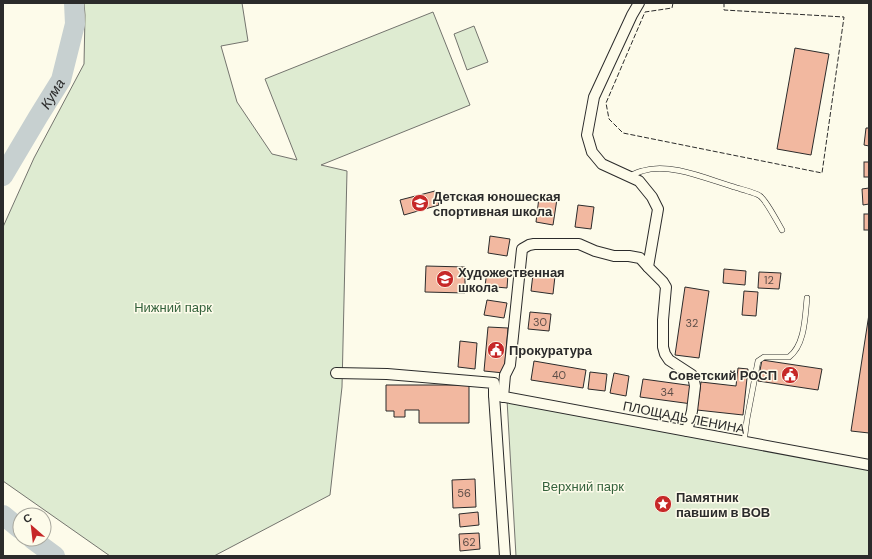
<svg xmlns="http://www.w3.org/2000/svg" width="872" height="559" viewBox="0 0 872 559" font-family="'DM Sans',sans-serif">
	<rect width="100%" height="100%" fill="#fdfbea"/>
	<g fill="#deebd1" stroke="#74746e">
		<path d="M84,3H242L248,41L221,46L237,102L272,154L297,160L265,79L433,12L470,105L321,165L347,171L342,387L330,495L214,556H110L3,481V227L34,158L84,64L85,15Z"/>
		<path d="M474,26L488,62L467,70L454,34Z"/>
		<path d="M507,400L869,467V556H516Z"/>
	</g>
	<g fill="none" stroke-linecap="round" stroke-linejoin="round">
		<g stroke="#c7d0d0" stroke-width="20">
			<path id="s1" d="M3,176L38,117L61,80L75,24L74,3"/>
			<path d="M3,515L20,529"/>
			<path d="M32,539L55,556"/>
		</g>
	</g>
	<g fill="#f2b8a0" stroke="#2b2b2b">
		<path d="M795,48L829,54L811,155L777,149Z"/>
		<path d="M866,128H869V146L864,145Z"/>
		<rect x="864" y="162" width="5" height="15"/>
		<path d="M869,188V204L863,205L862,189Z"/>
		<path d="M435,191L439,205L404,215L400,200Z"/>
		<path d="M539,197L557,199L553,225L536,222Z"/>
		<path d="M578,205L594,207L591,229L575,227Z"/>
		<rect x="864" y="214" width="5" height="16"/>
		<path d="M490,236L510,239L507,256L488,253Z"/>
		<path d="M426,266L465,267V293L425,292Z"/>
		<path d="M724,269L746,271L745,285L723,283Z"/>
		<path d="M487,271L508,274L507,288L485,286Z"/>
		<path d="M759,272L781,273L779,289L758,288Z"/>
		<path d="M533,274L555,276L553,294L531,291Z"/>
		<path d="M685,287L709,291L699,358L675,355Z"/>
		<path d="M744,291L758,292L756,316L742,315Z"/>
		<path d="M487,300L507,303L504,318L484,315Z"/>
		<path d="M530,312L551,314L549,331L528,329Z"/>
		<path d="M869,314V433L851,431Z"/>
		<path d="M488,327L508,328L504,373L484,371Z"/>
		<path d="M460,341L477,343L475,369L458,367Z"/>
		<path d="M762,360L822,369L818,390L758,381Z"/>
		<path d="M534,361L586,370L583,388L531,380Z"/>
		<path d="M738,368L748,369L743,415L697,410L701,382L736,386Z"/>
		<path d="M590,372L607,374L605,391L588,389Z"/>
		<path d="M614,373L629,376L626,396L610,393Z"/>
		<path d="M643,379L694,386L692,404L640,397Z"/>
		<path d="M386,385H469V423H419V410H405V417H394V411H386Z"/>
		<path d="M475,479L476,507L453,508L452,480Z"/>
		<path d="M478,512L479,525L460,527L459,514Z"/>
		<path d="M479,533L480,549L460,551L459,534Z"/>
	</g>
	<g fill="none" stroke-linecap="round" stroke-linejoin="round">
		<defs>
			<g id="lane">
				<path d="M630,176C634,174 638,172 642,171C670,162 707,179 734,187C740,189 757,193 760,196C766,200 778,223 782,230"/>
				<path d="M744,442L747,419L758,361L764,357H789C805,345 805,317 807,298"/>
			</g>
			<g id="street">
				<path d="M639,3L632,15L594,97L587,135L592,152L602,164L639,181L652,197L658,209L648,267L663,282L666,287L663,320V347L665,354L669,360L692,375L694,381L695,386L692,411L687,431"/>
				<path d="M336,373L387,374L494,383V395L869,465"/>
				<path d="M494,395L505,556"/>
				<path d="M503,397L505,375L510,365L522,249L529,245L534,244H579L595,251L614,256H629L640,258L648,267"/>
			</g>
		</defs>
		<use href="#lane" stroke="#2b2b2b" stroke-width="6"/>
		<use href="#street" stroke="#2b2b2b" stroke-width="12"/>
		<use href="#lane" stroke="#fdfbea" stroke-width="5"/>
		<use href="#street" stroke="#fdfbea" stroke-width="10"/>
		<path stroke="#2b2b2b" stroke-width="1" stroke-dasharray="5 2" stroke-linecap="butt" d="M673,3L672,8L645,12L606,103L609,119L623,133L822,173L844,17L724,10V3"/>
	</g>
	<defs>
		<symbol id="school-disc" viewBox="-11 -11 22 22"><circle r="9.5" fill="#c62828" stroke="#fdfbea"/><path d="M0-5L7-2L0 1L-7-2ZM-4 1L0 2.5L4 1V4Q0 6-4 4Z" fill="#fff"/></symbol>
		<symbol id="civic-disc" viewBox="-11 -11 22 22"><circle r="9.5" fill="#c62828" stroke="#fdfbea"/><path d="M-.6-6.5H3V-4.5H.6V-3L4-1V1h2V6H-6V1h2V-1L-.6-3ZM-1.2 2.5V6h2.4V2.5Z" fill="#fff"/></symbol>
		<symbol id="sight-disc" viewBox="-11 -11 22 22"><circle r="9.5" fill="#c62828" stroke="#fdfbea"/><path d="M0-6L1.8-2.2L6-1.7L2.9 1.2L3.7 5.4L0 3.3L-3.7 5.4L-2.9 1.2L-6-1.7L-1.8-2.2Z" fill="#fff"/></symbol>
	</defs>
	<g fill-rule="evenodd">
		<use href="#school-disc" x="410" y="193" width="20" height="20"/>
		<use href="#school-disc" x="435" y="269" width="20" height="20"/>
		<use href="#civic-disc" x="486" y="340" width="20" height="20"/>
		<use href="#civic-disc" x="780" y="365" width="20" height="20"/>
		<use href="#sight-disc" x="653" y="494" width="20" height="20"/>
	</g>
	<g text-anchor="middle" stroke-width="3" stroke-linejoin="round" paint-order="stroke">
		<g font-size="11" fill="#5d4e48">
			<text x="769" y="284">12</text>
			<text x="540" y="326">30</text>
			<text x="692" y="327">32</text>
			<text x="559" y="379">40</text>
			<text x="667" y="396">34</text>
			<text x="464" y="497">56</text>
			<text x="469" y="546">62</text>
		</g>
		<g font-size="13" font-weight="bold" fill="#2b2b2b" stroke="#fdfbea" text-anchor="start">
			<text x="433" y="201">Детская юношеская<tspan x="433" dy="15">спортивная школа</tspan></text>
			<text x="458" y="277">Художественная<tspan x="458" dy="15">школа</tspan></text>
			<text x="509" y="355">Прокуратура</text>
			<text x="777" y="380" text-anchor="end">Советский РОСП</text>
			<text x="676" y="502">Памятник<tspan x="676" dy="15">павшим в ВОВ</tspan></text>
		</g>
		<g font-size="13" fill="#34623c" stroke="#fdfbea">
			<text x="173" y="312">Нижний парк</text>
			<text x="583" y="491">Верхний парк</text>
		</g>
		<g font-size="13" fill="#2b2b2b" stroke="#fdfbea">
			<text transform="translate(684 417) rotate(11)" y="5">ПЛОЩАДЬ ЛЕНИНА</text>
		</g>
		<g font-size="14" font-style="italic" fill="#2b2b2b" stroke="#fdfbea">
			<text dy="5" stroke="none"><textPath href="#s1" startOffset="96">Кума</textPath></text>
		</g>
	</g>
	<rect width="872" height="559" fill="none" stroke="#2b2b2b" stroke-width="8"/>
	<g transform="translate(32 527) rotate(332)"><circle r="19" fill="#fdfbea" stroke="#a9a89e"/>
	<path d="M0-3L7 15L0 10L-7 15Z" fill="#c62828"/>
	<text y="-6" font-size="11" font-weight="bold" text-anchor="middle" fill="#2b2b2b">С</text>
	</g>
</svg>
